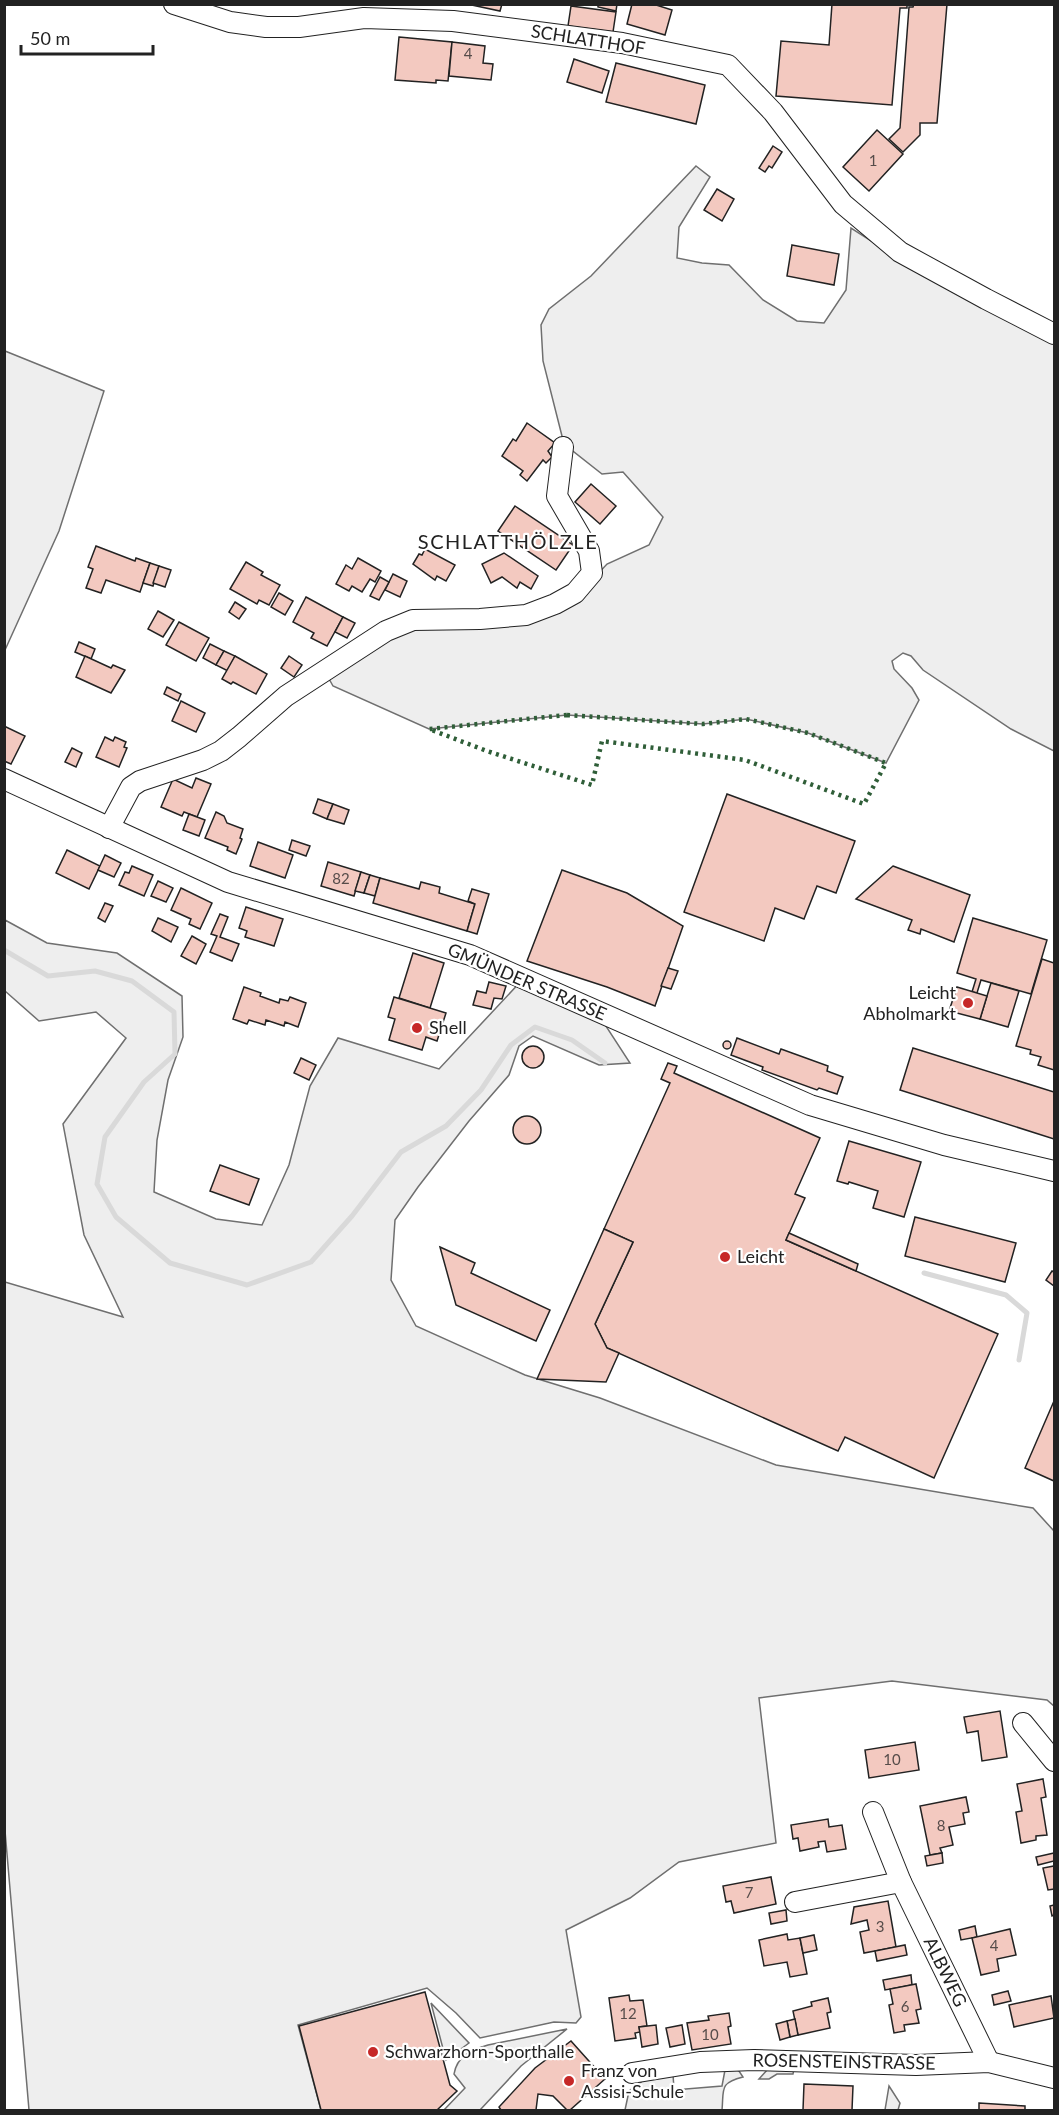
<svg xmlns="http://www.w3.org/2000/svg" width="1059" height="2115" viewBox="0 0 1059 2115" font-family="Lato,sans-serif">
	<rect width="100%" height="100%" fill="#fff"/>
	<g fill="#eee" stroke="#6f6f6f" stroke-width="1.5">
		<path d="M696,166L710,177L679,227L677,258L702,263L729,265L763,300L797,321L824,323L846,290L851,228L898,258L1054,343V751L1011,729L923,670L911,656L903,653L892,661L894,669L912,688L919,700L886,763L808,733L746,719L703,724L567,715L429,729L333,686L328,677L407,624L520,622L594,578L607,564L649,545L663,517L623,472L602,474L564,444L543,361L541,325L549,309L591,276Z"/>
		<path d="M5,351L104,391L59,531L5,650Z"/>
		<path d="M5,920L47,943L117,953L182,996L183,1037L168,1080L157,1140L154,1192L216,1219L262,1225L289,1165L310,1086L338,1038L439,1069L524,978L604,1023L630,1063L599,1065L533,1036L519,1046L509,1075L469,1121L418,1187L395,1220L391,1280L416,1326L525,1375L600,1398L776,1465L1033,1508L1054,1531V1706L1047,1700L892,1681L759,1698L776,1843L679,1862L630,1898L566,1930L581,2017L576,2023L554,2022L480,2038L456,2013L427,1988L298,2025L321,2110H29L4,1819L5,1282L123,1317L84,1235L63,1124L126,1038L96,1012L39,1021L5,991Z"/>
		<path d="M431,2003L469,2043L446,2060Z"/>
		<path d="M567,2029L521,2066L480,2110H444L465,2088L454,2074C457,2056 471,2050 488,2045Z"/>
		<path d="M735,2069L739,2071L743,2077C719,2083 724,2089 722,2110H625L629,2091L644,2080L673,2074L674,2090L722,2086L725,2070Z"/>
		<path d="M768,2069H794L793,2074H777L769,2079H759Z"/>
		<path d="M889,2086L900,2103L898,2110H885Z"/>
	</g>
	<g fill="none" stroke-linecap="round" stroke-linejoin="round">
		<g stroke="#d9d9d9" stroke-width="5">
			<path d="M4,950L48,976L95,971L132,981L174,1012L175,1054L144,1082L105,1137L97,1184L116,1217L170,1263L247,1285L311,1262L352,1216L401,1152L446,1126L481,1090L511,1045L535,1027L572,1040L605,1063"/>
			<path d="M924,1273L1006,1295L1027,1313L1019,1360"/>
		</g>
	</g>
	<g fill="#f3c9c0" stroke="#222" stroke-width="1.5">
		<path d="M467,4H502L500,11Z"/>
		<path d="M598,4H617L616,11L598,7Z"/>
		<path d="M632,4H653L672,10L665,35L627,24Z"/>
		<path d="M832,4H907V8H900L892,105L776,96L781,41L829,45Z"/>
		<path d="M914,4H947L937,123H920V135L903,152L889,139L900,128L909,7H913Z"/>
		<path d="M571,6L616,12L613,32L568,26Z"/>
		<path d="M399,37L452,42L448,81L436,80V83L395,80Z"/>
		<path d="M452,42L485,46L483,63L493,64L491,80L449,76Z"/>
		<path d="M574,59L609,71L602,93L567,82Z"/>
		<path d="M616,63L705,85L696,124L606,102Z"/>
		<path d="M877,130L903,154L869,191L843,167Z"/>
		<path d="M773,146L782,152L772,168L769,166L765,172L759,168Z"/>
		<path d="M717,189L734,199L722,221L704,210Z"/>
		<path d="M792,245L839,254L834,285L787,276Z"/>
		<path d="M527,423L555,443L548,451L552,457L546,463L543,460L527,481L520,475L523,471L502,456L513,439L516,441Z"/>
		<path d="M591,484L616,506L600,524L575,502Z"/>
		<path d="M515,506L573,545L556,570L498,531Z"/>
		<path d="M96,546L135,561L136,558L150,563L140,592L106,580L101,593L86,588L93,569L88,567Z"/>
		<path d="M425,549L455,565L446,581L437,576L435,580L413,564L419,554L422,555Z"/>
		<path d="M504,553L538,576L531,589L520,582L517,588L502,577L491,583L482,564Z"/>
		<path d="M358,558L381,571L375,582L370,579L362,592L352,586L349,591L336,584L346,565L352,569Z"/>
		<path d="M246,562L263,572L261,575L280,585L269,605L259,600L257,604L230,589Z"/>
		<path d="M150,563L159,566L153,586L143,583Z"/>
		<path d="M159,566L171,570L165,587L153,583Z"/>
		<path d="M393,574L407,581L400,597L385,590Z"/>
		<path d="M380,577L389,582L379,600L370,596Z"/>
		<path d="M279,593L293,601L285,615L271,607Z"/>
		<path d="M306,597L343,617L327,646L311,638L314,633L293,622Z"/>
		<path d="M235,602L246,609L239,619L229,612Z"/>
		<path d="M158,611L174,620L163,637L148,629Z"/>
		<path d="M343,617L355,623L347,638L335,632Z"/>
		<path d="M179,622L209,638L196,661L166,645Z"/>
		<path d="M79,642L95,649L91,659L75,652Z"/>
		<path d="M210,644L224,651L216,665L203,658Z"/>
		<path d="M224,651L235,656L228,671L216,665Z"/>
		<path d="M85,656L111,668L113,665L125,670L111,693L76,677Z"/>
		<path d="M235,656L267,674L256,694L233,682L231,684L222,679Z"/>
		<path d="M289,656L302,665L294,677L281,668Z"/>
		<path d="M167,687L181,694L178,701L164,694Z"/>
		<path d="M181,701L205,713L196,732L172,721Z"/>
		<path d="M4,726L25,736L11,764L4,761Z"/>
		<path d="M105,737L113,741L115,737L126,742L124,747L127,748L119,767L96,757Z"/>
		<path d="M72,748L82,753L76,767L65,762Z"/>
		<path d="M196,778L211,784L197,817L184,812L182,816L161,807L173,779L192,788Z"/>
		<path d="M727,794L855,841L836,893L817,886L804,919L775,908L764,941L684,912Z"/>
		<path d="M318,799L333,804L327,819L313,813Z"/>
		<path d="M333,804L349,810L344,824L327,819Z"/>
		<path d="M216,812L224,816L227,823L243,829L240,838L242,839L236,854L227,850L228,847L205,838Z"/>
		<path d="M189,814L205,820L199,836L183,830Z"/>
		<path d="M292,840L310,846L306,856L289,850Z"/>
		<path d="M258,842L293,855L285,878L250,866Z"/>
		<path d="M67,850L100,866L89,889L56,873Z"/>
		<path d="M105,855L121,863L114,877L98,870Z"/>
		<path d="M328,862L361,872L354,896L321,886Z"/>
		<path d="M132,866L153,875L144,896L119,885L125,872L129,873Z"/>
		<path d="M893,866L970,895L954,942L921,929L920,934L908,930L912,920L856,899Z"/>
		<path d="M562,870L627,893L683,926L655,1006L607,987L527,961Z"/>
		<path d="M361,872L370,875L364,893L355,891Z"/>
		<path d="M370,875L380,878L375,896L364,893Z"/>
		<path d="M380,878L419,889L421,882L440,887L439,893L475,904L467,931L373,903Z"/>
		<path d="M158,881L173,888L166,902L151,896Z"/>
		<path d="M181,888L212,903L200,929L189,924L191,919L171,910Z"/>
		<path d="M472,889L489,894L477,934L467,931L475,904L468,901Z"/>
		<path d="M105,903L113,906L105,922L98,918Z"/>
		<path d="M246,907L283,919L274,946L245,937L247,931L239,928Z"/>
		<path d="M220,914L228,917L220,937L239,944L232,961L210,952L217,936L211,934Z"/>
		<path d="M158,918L178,927L171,942L152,931Z"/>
		<path d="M973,918L1047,940L1031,994L981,980L977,993L972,992L976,979L957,973Z"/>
		<path d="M192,936L206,944L196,964L181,956Z"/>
		<path d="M413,953L444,963L430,1008L399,998Z"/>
		<path d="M1042,959L1054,963V1070L1038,1065L1041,1057L1030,1054L1031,1050L1016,1046Z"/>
		<path d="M668,968L678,971L671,989L661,986Z"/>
		<path d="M489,982L506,986L502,999L494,998L491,1009L473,1005L477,991L486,993Z"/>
		<path d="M991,983L1019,991L1008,1027L980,1019Z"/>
		<path d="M244,987L261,993L260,996L279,1003L280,999L288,1001L290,997L306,1003L298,1027L285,1022L284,1026L266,1020L265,1025L249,1020L247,1024L233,1019Z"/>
		<path d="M957,987L987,996L980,1019L949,1011Z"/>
		<path d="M394,997L446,1013L437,1041L426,1037L422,1050L389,1040L395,1019L388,1017Z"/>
		<path d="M737,1038L779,1054L781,1049L828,1066L827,1071L843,1077L837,1094L819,1088L817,1090L762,1070L763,1067L731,1055Z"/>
		<circle cx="727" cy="1045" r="4"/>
		<circle cx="533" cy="1057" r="11"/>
		<path d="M913,1048L1054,1092V1139L900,1090Z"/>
		<path d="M301,1058L316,1065L309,1080L294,1073Z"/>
		<path d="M668,1063L677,1066L674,1073L820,1138L795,1194L805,1198L786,1240L998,1334L934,1478L845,1437L838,1451L607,1348L595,1324L633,1242L604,1229L670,1083L661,1079Z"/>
		<circle cx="527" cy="1130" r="14"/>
		<path d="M849,1141L921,1162L904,1217L873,1208L878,1191L849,1182L848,1184L837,1181Z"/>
		<path d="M220,1165L259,1179L249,1205L210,1191Z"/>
		<path d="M915,1217L1016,1243L1005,1282L905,1256Z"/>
		<path d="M604,1229L633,1242L595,1324L607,1348L619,1353L606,1382L537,1379Z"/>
		<path d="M789,1233L858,1264L856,1271L786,1240Z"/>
		<path d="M440,1247L475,1263L471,1273L550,1310L536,1341L456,1305Z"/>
		<path d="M1052,1271L1054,1272V1286L1046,1280Z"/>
		<path d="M1054,1401V1481L1025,1468Z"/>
		<path d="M1000,1711L1007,1757L982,1761L978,1731L967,1733L964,1717Z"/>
		<path d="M915,1742L919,1770L869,1778L865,1750Z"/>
		<path d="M1043,1779L1046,1797L1041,1798L1047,1835L1036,1836V1840L1021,1843L1016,1812L1022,1811L1017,1784Z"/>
		<path d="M966,1797L969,1812L963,1813L965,1824L949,1827L953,1845L940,1848L942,1853L930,1855L920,1806Z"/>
		<path d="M828,1819L829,1827L842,1825L846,1849L827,1852L825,1841L818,1842L819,1847L800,1851L798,1838L793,1839L791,1825Z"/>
		<path d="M942,1853L943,1863L927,1866L925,1856Z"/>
		<path d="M1054,1853V1861L1038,1865L1036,1857Z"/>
		<path d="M1054,1866V1889L1048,1890L1043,1868Z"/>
		<path d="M771,1877L776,1904L734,1913L731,1901L726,1902L723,1886Z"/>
		<path d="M888,1901L896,1947L864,1953L860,1932L869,1930L867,1920L851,1924L854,1907Z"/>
		<path d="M1054,1905V1915L1052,1916L1050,1906Z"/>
		<path d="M786,1910L787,1921L771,1924L769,1913Z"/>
		<path d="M975,1926L977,1937L961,1940L959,1930Z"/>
		<path d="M1010,1929L1016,1955L997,1959L999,1971L981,1975L972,1938Z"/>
		<path d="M787,1934L788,1940L800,1938L807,1974L790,1977L787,1962L764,1966L759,1940Z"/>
		<path d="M814,1935L817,1950L803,1953L800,1938Z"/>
		<path d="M905,1945L907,1955L877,1961L875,1951Z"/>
		<path d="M911,1975L912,1985L885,1990L883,1980Z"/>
		<path d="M916,1984L921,2009L916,2010L919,2023L904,2025L905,2031L894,2033L889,2005L893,2004L890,1989Z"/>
		<path d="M1008,1991L1011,2001L994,2005L992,1995Z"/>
		<path d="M425,1992L450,2085L457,2091L437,2110H321L299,2026Z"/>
		<path d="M629,1995L630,2001L643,2000L647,2026L639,2027L640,2032L635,2033L636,2038L615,2041L609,1998Z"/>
		<path d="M1051,1996L1054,2018L1014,2027L1009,2005Z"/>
		<path d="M828,1998L831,2012L827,2013L830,2028L798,2035L793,2011L812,2006L811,2002Z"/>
		<path d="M729,2013L731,2026L728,2027L731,2044L692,2050L687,2023L709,2020L708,2016Z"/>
		<path d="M795,2019L798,2035L790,2037L787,2021Z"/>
		<path d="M787,2021L790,2037L780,2040L776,2024Z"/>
		<path d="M656,2025L658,2044L642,2047L639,2027Z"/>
		<path d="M682,2025L685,2044L670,2047L666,2028Z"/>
		<path d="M571,2041L605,2079L570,2110H567L553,2096L538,2094L536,2110H501L499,2107L535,2068Z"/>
		<path d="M804,2084L853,2086L852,2110H803Z"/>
		<path d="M979,2103L1025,2106V2110H979Z"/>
	</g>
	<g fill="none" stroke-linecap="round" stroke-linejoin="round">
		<defs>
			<g id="minor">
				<path d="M174,4L230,22L266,27H299L364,18L453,21L622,43L728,65L773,112L843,204L900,252L986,299L1054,334"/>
				<path d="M4,779L228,882L470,955L810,1105L944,1145L1054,1171"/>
				<path d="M109,828L131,787L140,781L203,760L221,751L239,737L286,696L386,631L413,620L480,619L526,615L555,604L575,593L592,573L589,551L557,496L563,447"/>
				<path d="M1023,1723L1054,1761"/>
				<path d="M873,1812L901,1882L989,2062"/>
				<path d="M795,1902L901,1882"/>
				<path d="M632,2073L700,2062L754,2060L916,2065L989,2062L1054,2078"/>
			</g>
		</defs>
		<use href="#minor" stroke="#222" stroke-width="22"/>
		<use href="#minor" stroke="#fff" stroke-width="20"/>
		<path stroke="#2f5e38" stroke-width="4.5" stroke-dasharray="3 4.5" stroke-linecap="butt" d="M567,715L703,724L746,719L808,733L886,763L864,804L745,760L602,741L592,785L487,751L429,729Z"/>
	</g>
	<g fill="#c62828" stroke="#fff" stroke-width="2">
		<circle cx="968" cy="1003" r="6"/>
		<circle cx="417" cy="1028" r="6"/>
		<circle cx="725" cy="1257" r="6"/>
		<circle cx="373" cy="2052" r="6"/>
		<circle cx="569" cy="2081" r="6"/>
	</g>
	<g text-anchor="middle" stroke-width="4.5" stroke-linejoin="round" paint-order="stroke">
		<g font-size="15" fill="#564c4a">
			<text x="468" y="59">4</text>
			<text x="873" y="166">1</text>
			<text x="341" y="884">82</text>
			<text x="892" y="1765">10</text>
			<text x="941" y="1831">8</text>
			<text x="749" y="1898">7</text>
			<text x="880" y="1932">3</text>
			<text x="994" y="1951">4</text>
			<text x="905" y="2012">6</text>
			<text x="628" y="2019">12</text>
			<text x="710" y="2040">10</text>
		</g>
		<g font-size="18" fill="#222" stroke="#fff">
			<text transform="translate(588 40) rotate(9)" y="6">SCHLATTHOF</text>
			<text transform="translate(527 982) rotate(23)" y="6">GMÜNDER STRASSE</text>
			<text transform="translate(945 1972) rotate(64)" y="6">ALBWEG</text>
			<text transform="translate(844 2062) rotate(1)" y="6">ROSENSTEINSTRASSE</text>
		</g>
		<g font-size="18" fill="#222" stroke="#fff" text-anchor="start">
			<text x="956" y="999" text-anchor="end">Leicht<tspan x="956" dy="21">Abholmarkt</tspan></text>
			<text x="429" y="1034">Shell</text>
			<text x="737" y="1263">Leicht</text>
			<text x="385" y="2058">Schwarzhorn-Sporthalle</text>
			<text x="581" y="2077">Franz von<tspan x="581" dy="21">Assisi-Schule</tspan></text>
		</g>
		<g font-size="20" letter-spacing="1.5" fill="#222" stroke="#fff">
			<text x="508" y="549">SCHLATTHÖLZLE</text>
		</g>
	</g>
	<rect width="1059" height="2115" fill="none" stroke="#222222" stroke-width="12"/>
	<path d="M21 45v9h132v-9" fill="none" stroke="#222222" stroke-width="3"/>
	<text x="30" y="45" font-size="18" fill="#222222" stroke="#ffffff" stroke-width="4.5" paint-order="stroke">50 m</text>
</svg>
